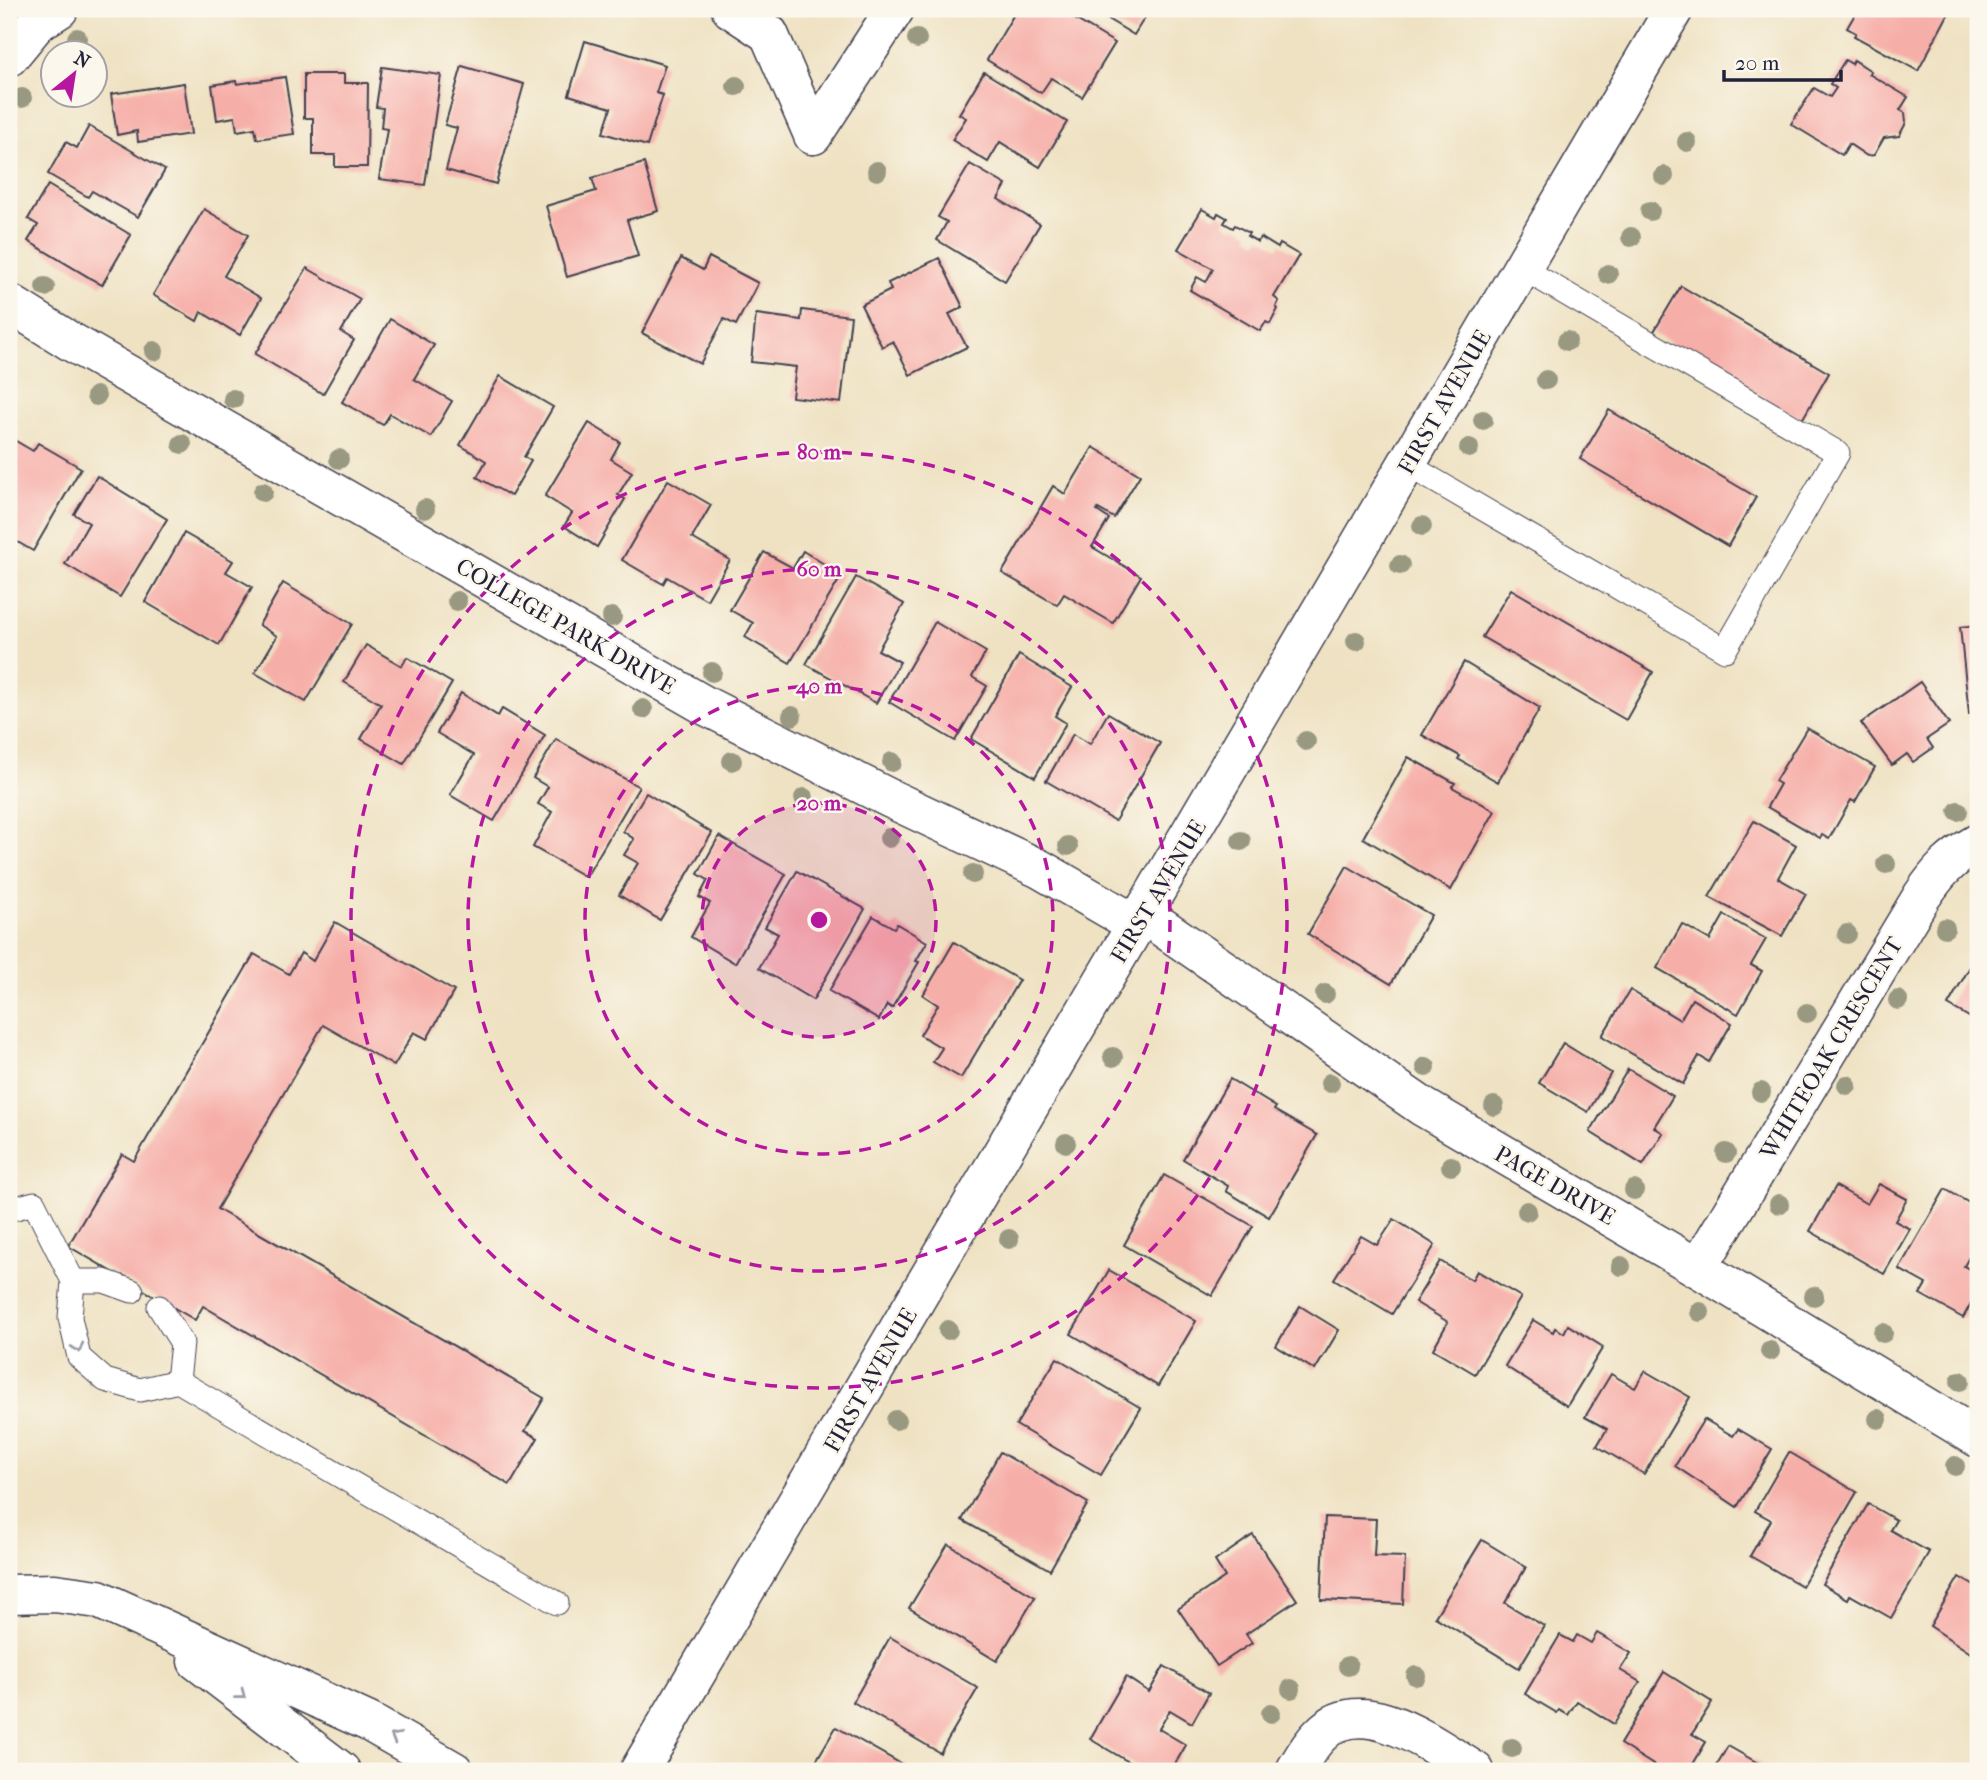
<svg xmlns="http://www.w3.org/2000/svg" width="1987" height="1780" viewBox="0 0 1987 1780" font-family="'IM FELL French Canon',serif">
	<rect width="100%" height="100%" fill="#fbf7ec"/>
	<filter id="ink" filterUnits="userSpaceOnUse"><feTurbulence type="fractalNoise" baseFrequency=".0143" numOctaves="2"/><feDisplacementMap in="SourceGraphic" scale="14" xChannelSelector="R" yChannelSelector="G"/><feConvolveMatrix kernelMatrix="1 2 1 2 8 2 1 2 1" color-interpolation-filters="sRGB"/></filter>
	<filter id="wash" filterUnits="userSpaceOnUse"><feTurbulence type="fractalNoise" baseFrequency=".00686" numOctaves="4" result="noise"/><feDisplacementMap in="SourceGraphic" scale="28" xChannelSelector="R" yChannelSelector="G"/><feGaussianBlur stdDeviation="1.57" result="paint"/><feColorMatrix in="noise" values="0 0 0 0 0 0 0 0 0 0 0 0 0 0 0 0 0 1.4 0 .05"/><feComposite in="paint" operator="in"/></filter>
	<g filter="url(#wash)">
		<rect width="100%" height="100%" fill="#efe2c3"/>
		<g id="blocks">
			<g fill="#f6aea8">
				<path d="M1017,9H1058L1115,43L1082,97L1051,78L1041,93L987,60Z"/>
				<path d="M1091,9H1150L1134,35Z"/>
				<path d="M1858,9H1951L1918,71L1854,36L1856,33L1847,28Z"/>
				<path d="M585,41L665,65L656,93L663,95L647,146L603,133L611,108L569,95Z"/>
				<path d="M1845,60L1852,64L1854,60L1871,71L1869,74L1908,97L1900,110L1905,113L1906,123L1899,136L1884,138L1874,155L1867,156L1849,144L1842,155L1791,124L1814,88L1830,97L1836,88L1830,84Z"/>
				<path d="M462,66L524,84L496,184L446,170L457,128L445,125Z"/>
				<path d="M382,67L441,75L425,185L379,179L387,129L381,128L383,108L376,107Z"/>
				<path d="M984,72L1067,122L1040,167L1000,142L988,162L952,140L966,118L959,114Z"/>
				<path d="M304,74H344V83H368L367,167H335V155H313V118H304Z"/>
				<path d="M285,77L294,134L257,139L255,128L237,131L235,117L217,120L212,85L236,81L237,84Z"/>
				<path d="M184,83L191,134L138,142L137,131L117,135L111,94Z"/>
				<path d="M89,126L165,170L138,217L92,191L88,197L48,174L66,142L77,148Z"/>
				<path d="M644,163L658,211L627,220L638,256L567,277L546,206L596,191L592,178Z"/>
				<path d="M970,164L1006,185L998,199L1040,224L1005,281L937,240L947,222L938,217Z"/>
				<path d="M48,185L131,235L102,285L28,241L38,225L28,219Z"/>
				<path d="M204,209L248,235L224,276L261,298L240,335L201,312L197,321L153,295Z"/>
				<path d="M1202,209L1216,217L1218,213L1227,218L1224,223L1233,228L1235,225L1249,233L1247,236L1258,242L1260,237L1278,248L1280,244L1299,255L1274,297L1279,301L1276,307L1278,309L1270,324L1266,322L1260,331L1190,290L1197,277L1206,282L1213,269L1178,249Z"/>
				<path d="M709,257L758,283L736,325L724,319L700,364L642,333L681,258L703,270Z"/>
				<path d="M939,258L963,307L949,314L967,347L910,375L893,341L882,347L861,305L891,290L888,283Z"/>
				<path d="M307,268L360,299L341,332L354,340L323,394L255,354Z"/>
				<path d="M1681,286L1829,373L1802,420L1653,333Z"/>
				<path d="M802,310L851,316L841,403L792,397L796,367L751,362L756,314L801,320Z"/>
				<path d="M390,319L434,345L414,379L452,401L431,437L390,414L383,425L342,402Z"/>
				<path d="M500,376L553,407L524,457L531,461L511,496L477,477L486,461L460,445Z"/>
				<path d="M1609,410L1756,497L1728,546L1580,459Z"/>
				<path d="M589,423L620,442L611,459L632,472L618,495L625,499L597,547L564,526L572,513L545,496Z"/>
				<path d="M9,437L33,451L38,443L81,468L33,551L9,537Z"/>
				<path d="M1093,447L1140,475L1114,518L1098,509L1097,511L1109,519L1092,547L1141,576L1113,623L1064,594L1057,605L1002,573L1053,486L1065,494Z"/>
				<path d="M97,476L167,519L120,597L65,564L89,523L74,514Z"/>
				<path d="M668,480L711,505L692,538L730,560L707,600L667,577L663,584L622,560Z"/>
				<path d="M184,533L233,561L226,572L252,587L219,645L145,602Z"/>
				<path d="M803,551L842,575L790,663L745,637L753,623L730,610L764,552L793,568Z"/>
				<path d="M856,577L904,604L878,650L900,662L876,703L806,664Z"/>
				<path d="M283,583L352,624L306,702L255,673L277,636L259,625Z"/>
				<path d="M1511,589L1653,672L1626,720L1482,637Z"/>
				<path d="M935,622L986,652L972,677L987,686L955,741L889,702Z"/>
				<path d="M1978,625V713L1969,714L1960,627Z"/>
				<path d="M366,645L402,666L407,657L452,683L404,764L361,739L381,704L344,682Z"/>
				<path d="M1019,655L1072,687L1055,716L1066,723L1035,777L971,739Z"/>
				<path d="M1464,662L1540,708L1498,782L1458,759L1460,756L1422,735Z"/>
				<path d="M1920,682L1949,724L1927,739L1933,748L1913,762L1907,754L1892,765L1861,723Z"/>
				<path d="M461,693L498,716L502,709L545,735L494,821L450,795L474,755L437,733Z"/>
				<path d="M1108,713L1160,743L1115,821L1046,781L1073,734L1090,744Z"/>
				<path d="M1807,728L1875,767L1855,802L1851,800L1829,839L1822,835L1820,838L1767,807L1780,784L1775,781Z"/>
				<path d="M556,739L639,787L586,877L533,847L552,812L538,804L548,787L533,778Z"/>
				<path d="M1408,757L1455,783L1452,787L1495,811L1451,890L1363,838Z"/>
				<path d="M646,793L712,833L660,920L619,895L638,863L624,855L634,839L623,831Z"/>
				<path d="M1754,821L1796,845L1778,878L1806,894L1782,936L1709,897Z"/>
				<path d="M719,836L786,874L735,963L691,937L710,903L699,897L708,880L698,874Z"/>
				<path d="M1347,866L1431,915L1391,984L1308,934Z"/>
				<path d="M797,871L865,909L813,1000L759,968L778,934L765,927Z"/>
				<path d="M1724,915L1766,939L1751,965L1762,971L1738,1014L1657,968L1682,924L1710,940Z"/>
				<path d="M873,916L894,928L897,924L927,942L916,961L919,962L892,1008L887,1005L879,1020L829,991Z"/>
				<path d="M335,922L454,991L427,1039L414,1032L394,1066L323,1025L217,1209L544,1398L525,1431L538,1438L510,1485L203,1306L195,1320L68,1246L122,1154L134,1161L254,954L289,974L301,953L313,961Z"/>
				<path d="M954,942L1019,980L961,1078L933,1062L942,1048L920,1035L938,1005L923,995Z"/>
				<path d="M1978,953V1022L1948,1005Z"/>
				<path d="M1630,990L1680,1020L1692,999L1732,1023L1709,1062L1699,1056L1683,1084L1602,1036Z"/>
				<path d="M1563,1043L1611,1073L1588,1112L1539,1083Z"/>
				<path d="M1628,1069L1673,1096L1654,1127L1663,1133L1643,1165L1590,1132Z"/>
				<path d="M1230,1079L1276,1107L1274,1110L1317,1135L1269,1217L1226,1191L1228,1186L1183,1159Z"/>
				<path d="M1164,1175L1253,1226L1212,1296L1124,1245Z"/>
				<path d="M1879,1184L1907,1199L1895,1221L1910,1229L1884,1274L1810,1231L1836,1186L1867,1204Z"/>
				<path d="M1945,1189L1978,1208V1241L1964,1266L1978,1274V1290L1963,1318L1920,1294L1926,1284L1899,1269Z"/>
				<path d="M1394,1219L1435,1245L1392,1314L1334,1279L1361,1236L1377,1245Z"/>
				<path d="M1440,1261L1472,1280L1477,1271L1521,1297L1475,1374L1433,1349L1448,1322L1415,1302Z"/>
				<path d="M1109,1270L1196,1321L1158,1386L1071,1334Z"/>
				<path d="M1300,1306L1339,1330L1315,1370L1276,1346Z"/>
				<path d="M1533,1320L1553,1332L1555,1328L1564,1333L1568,1325L1603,1347L1567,1406L1505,1366Z"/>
				<path d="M1057,1358L1141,1408L1101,1475L1016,1425Z"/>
				<path d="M1645,1371L1690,1397L1644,1474L1597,1446L1607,1429L1585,1417L1611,1374L1635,1388Z"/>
				<path d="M1704,1419L1733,1436L1738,1429L1772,1449L1737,1507L1675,1466Z"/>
				<path d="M1000,1452L1088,1503L1050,1570L962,1520Z"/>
				<path d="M1789,1452L1857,1492L1802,1586L1750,1556L1771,1520L1755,1511Z"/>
				<path d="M1868,1504L1896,1520L1890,1530L1929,1552L1891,1618L1850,1595L1848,1599L1822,1584Z"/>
				<path d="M1325,1517L1376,1519L1374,1556L1405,1557L1403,1604L1321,1600Z"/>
				<path d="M1253,1535L1297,1600L1246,1634L1252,1643L1217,1666L1178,1609L1225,1577L1215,1561Z"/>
				<path d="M1482,1540L1526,1567L1505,1603L1544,1626L1519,1668L1435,1617Z"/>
				<path d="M948,1544L1035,1597L997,1661L909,1608Z"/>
				<path d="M1959,1577L1978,1588V1658L1930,1626Z"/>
				<path d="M1597,1633L1631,1653L1620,1670L1640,1682L1614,1724L1577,1701L1568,1715L1559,1710L1557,1713L1525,1694L1560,1635L1573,1642L1577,1635L1591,1643Z"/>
				<path d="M890,1637L978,1688L940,1753L853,1702Z"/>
				<path d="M1164,1666L1209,1693L1192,1723L1170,1710L1159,1729L1186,1745L1171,1771H1144L1090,1739L1126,1677L1149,1692Z"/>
				<path d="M1664,1672L1712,1702L1692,1734L1706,1742L1689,1771H1663L1620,1744Z"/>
				<path d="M836,1727L910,1769L909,1771H810Z"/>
				<path d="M1728,1746L1772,1771H1713Z"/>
			</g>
		</g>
	</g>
	<g filter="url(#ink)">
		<use href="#blocks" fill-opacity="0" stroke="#413f4f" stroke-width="2"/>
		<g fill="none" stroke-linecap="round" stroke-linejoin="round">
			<defs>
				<g id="service">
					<path d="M1408,465L1725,650L1838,453L1522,268"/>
					<path d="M9,1210L34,1203L73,1281L70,1318L79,1357L105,1380L140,1390L178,1381L557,1603"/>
					<path d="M73,1281H104L132,1291"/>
					<path d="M159,1307L182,1343L178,1381"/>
				</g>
				<g id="minor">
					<path d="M731,9L769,34L813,135"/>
					<path d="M9,57L37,23L59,9"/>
					<path d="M813,135L895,9"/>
					<path d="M9,303L68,340L706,706L889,798L1040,869L1137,925"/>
					<path d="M1143,914L1423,1107L1698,1268L1978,1438"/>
					<path d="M1698,1268L1922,896C1939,871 1951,858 1978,843"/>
					<path d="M9,1594L55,1593L98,1599L369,1722L454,1771"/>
					<path d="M197,1661L341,1771"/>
					<path d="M1295,1771C1302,1759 1309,1746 1320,1735C1363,1690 1435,1747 1475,1771"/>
				</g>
				<path id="tertiary" d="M639,1771L1674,9"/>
			</defs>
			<use href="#service" stroke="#413f4f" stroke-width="25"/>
			<use href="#minor" stroke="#413f4f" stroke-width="41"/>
			<use href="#tertiary" stroke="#413f4f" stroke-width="41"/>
			<use href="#service" stroke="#fff" stroke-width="23"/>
			<use href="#minor" stroke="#fff" stroke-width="38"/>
			<use href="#tertiary" stroke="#fff" stroke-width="38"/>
		</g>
		<g fill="#999881">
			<circle cx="77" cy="38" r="10"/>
			<circle cx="917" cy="39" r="10"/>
			<circle cx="736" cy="86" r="10"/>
			<circle cx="22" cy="98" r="10"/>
			<circle cx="1687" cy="142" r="10"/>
			<circle cx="877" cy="171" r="10"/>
			<circle cx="1664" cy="176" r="10"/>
			<circle cx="1650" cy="211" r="10"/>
			<circle cx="1631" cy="237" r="10"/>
			<circle cx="1608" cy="274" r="10"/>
			<circle cx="45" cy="287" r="10"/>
			<circle cx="1567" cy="341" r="10"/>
			<circle cx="154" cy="351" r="10"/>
			<circle cx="1546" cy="380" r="10"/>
			<circle cx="96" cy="396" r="10"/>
			<circle cx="233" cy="399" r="10"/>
			<circle cx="1483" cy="420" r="10"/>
			<circle cx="182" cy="444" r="10"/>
			<circle cx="1469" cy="448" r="10"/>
			<circle cx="339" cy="459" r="10"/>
			<circle cx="263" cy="492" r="10"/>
			<circle cx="425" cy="509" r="10"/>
			<circle cx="1422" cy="526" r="10"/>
			<circle cx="1400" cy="565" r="10"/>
			<circle cx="457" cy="601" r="10"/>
			<circle cx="612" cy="617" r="10"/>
			<circle cx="1356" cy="641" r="10"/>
			<circle cx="712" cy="672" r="10"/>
			<circle cx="643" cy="709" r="10"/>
			<circle cx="792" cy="716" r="10"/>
			<circle cx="1306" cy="741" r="10"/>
			<circle cx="732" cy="761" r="10"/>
			<circle cx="892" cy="762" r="10"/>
			<circle cx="804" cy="798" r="10"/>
			<circle cx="1958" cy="811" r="10"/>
			<circle cx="889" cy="838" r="10"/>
			<circle cx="1241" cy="841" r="10"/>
			<circle cx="1068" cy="846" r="10"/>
			<circle cx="1886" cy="864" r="10"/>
			<circle cx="973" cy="874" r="10"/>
			<circle cx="1945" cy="928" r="10"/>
			<circle cx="1847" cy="934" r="10"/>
			<circle cx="1325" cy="994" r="10"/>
			<circle cx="1898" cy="1000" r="10"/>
			<circle cx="1807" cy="1013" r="10"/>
			<circle cx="1113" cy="1057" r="10"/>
			<circle cx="1426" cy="1067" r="10"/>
			<circle cx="1330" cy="1083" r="10"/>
			<circle cx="1847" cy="1085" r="10"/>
			<circle cx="1761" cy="1092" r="10"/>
			<circle cx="1494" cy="1106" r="10"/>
			<circle cx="1066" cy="1143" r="10"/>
			<circle cx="1726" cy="1153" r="10"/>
			<circle cx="1451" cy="1166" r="10"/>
			<circle cx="1634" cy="1190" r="10"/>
			<circle cx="1779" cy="1204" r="10"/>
			<circle cx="1527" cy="1211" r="10"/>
			<circle cx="1009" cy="1239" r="10"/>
			<circle cx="1621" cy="1266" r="10"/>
			<circle cx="1814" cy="1296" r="10"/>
			<circle cx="1700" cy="1312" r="10"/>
			<circle cx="948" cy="1330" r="10"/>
			<circle cx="1883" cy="1333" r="10"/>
			<circle cx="1770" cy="1351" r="10"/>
			<circle cx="1960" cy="1381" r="10"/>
			<circle cx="1878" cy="1419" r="10"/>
			<circle cx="896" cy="1420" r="10"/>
			<circle cx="1955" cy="1466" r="10"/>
			<circle cx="1348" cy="1666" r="10"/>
			<circle cx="1416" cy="1676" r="10"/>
			<circle cx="1291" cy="1689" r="10"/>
			<circle cx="1271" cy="1713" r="10"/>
			<circle cx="1512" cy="1748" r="10"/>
		</g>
		<defs><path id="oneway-chevron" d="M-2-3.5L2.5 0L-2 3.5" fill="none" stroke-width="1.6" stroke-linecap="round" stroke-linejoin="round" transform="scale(1.75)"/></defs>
		<g stroke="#9c9ca7">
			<use href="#oneway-chevron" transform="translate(78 1348) rotate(73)"/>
			<use href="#oneway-chevron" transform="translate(241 1695) rotate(38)"/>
			<use href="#oneway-chevron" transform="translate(395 1737) rotate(-150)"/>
		</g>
	</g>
	<circle cx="819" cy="920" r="117" fill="#b5179e" fill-opacity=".12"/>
	<g fill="none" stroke="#b5179e" stroke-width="3.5" stroke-dasharray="12 9">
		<circle cx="819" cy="920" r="117"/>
		<circle cx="819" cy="920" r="234"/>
		<circle cx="819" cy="920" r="351"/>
		<circle cx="819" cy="920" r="468"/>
	</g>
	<g text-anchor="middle" stroke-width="5" stroke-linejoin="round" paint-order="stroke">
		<g font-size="23" fill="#22223b" stroke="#fbf7ec">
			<text transform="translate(1444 402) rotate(-60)" y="8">FIRST AVENUE</text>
			<text transform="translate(566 626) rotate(30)" y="8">COLLEGE PARK DRIVE</text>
			<text transform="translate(1158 891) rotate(-59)" y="8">FIRST AVENUE</text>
			<text transform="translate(1831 1048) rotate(-59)" y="8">WHITEOAK CRESCENT</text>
			<text transform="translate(1555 1185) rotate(30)" y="8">PAGE DRIVE</text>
			<text transform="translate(870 1380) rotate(-60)" y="8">FIRST AVENUE</text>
		</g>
	</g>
	<circle cx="819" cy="920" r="10" fill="#b5179e" stroke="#fbf7ec" stroke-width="3.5"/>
	<g font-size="21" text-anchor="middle" font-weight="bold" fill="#b5179e" stroke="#fbf7ec" stroke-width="5" stroke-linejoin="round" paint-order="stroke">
		<text x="819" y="459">80 m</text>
		<text x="819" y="576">60 m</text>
		<text x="819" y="693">40 m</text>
		<text x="819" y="810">20 m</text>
	</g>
	<rect width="1987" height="1780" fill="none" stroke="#fbf7ec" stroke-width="35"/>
	<g transform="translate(74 74) rotate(30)"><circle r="33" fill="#fbf7ec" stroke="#a4a2a5" stroke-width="2"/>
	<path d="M0-5L12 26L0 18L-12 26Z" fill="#b5179e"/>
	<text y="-10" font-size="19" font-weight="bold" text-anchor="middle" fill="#22223b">N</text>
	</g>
	<path d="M1724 70v10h117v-10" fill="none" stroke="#22223b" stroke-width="3.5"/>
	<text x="1735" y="70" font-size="21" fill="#22223b" stroke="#fbf7ec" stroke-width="5" paint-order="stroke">20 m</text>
</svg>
